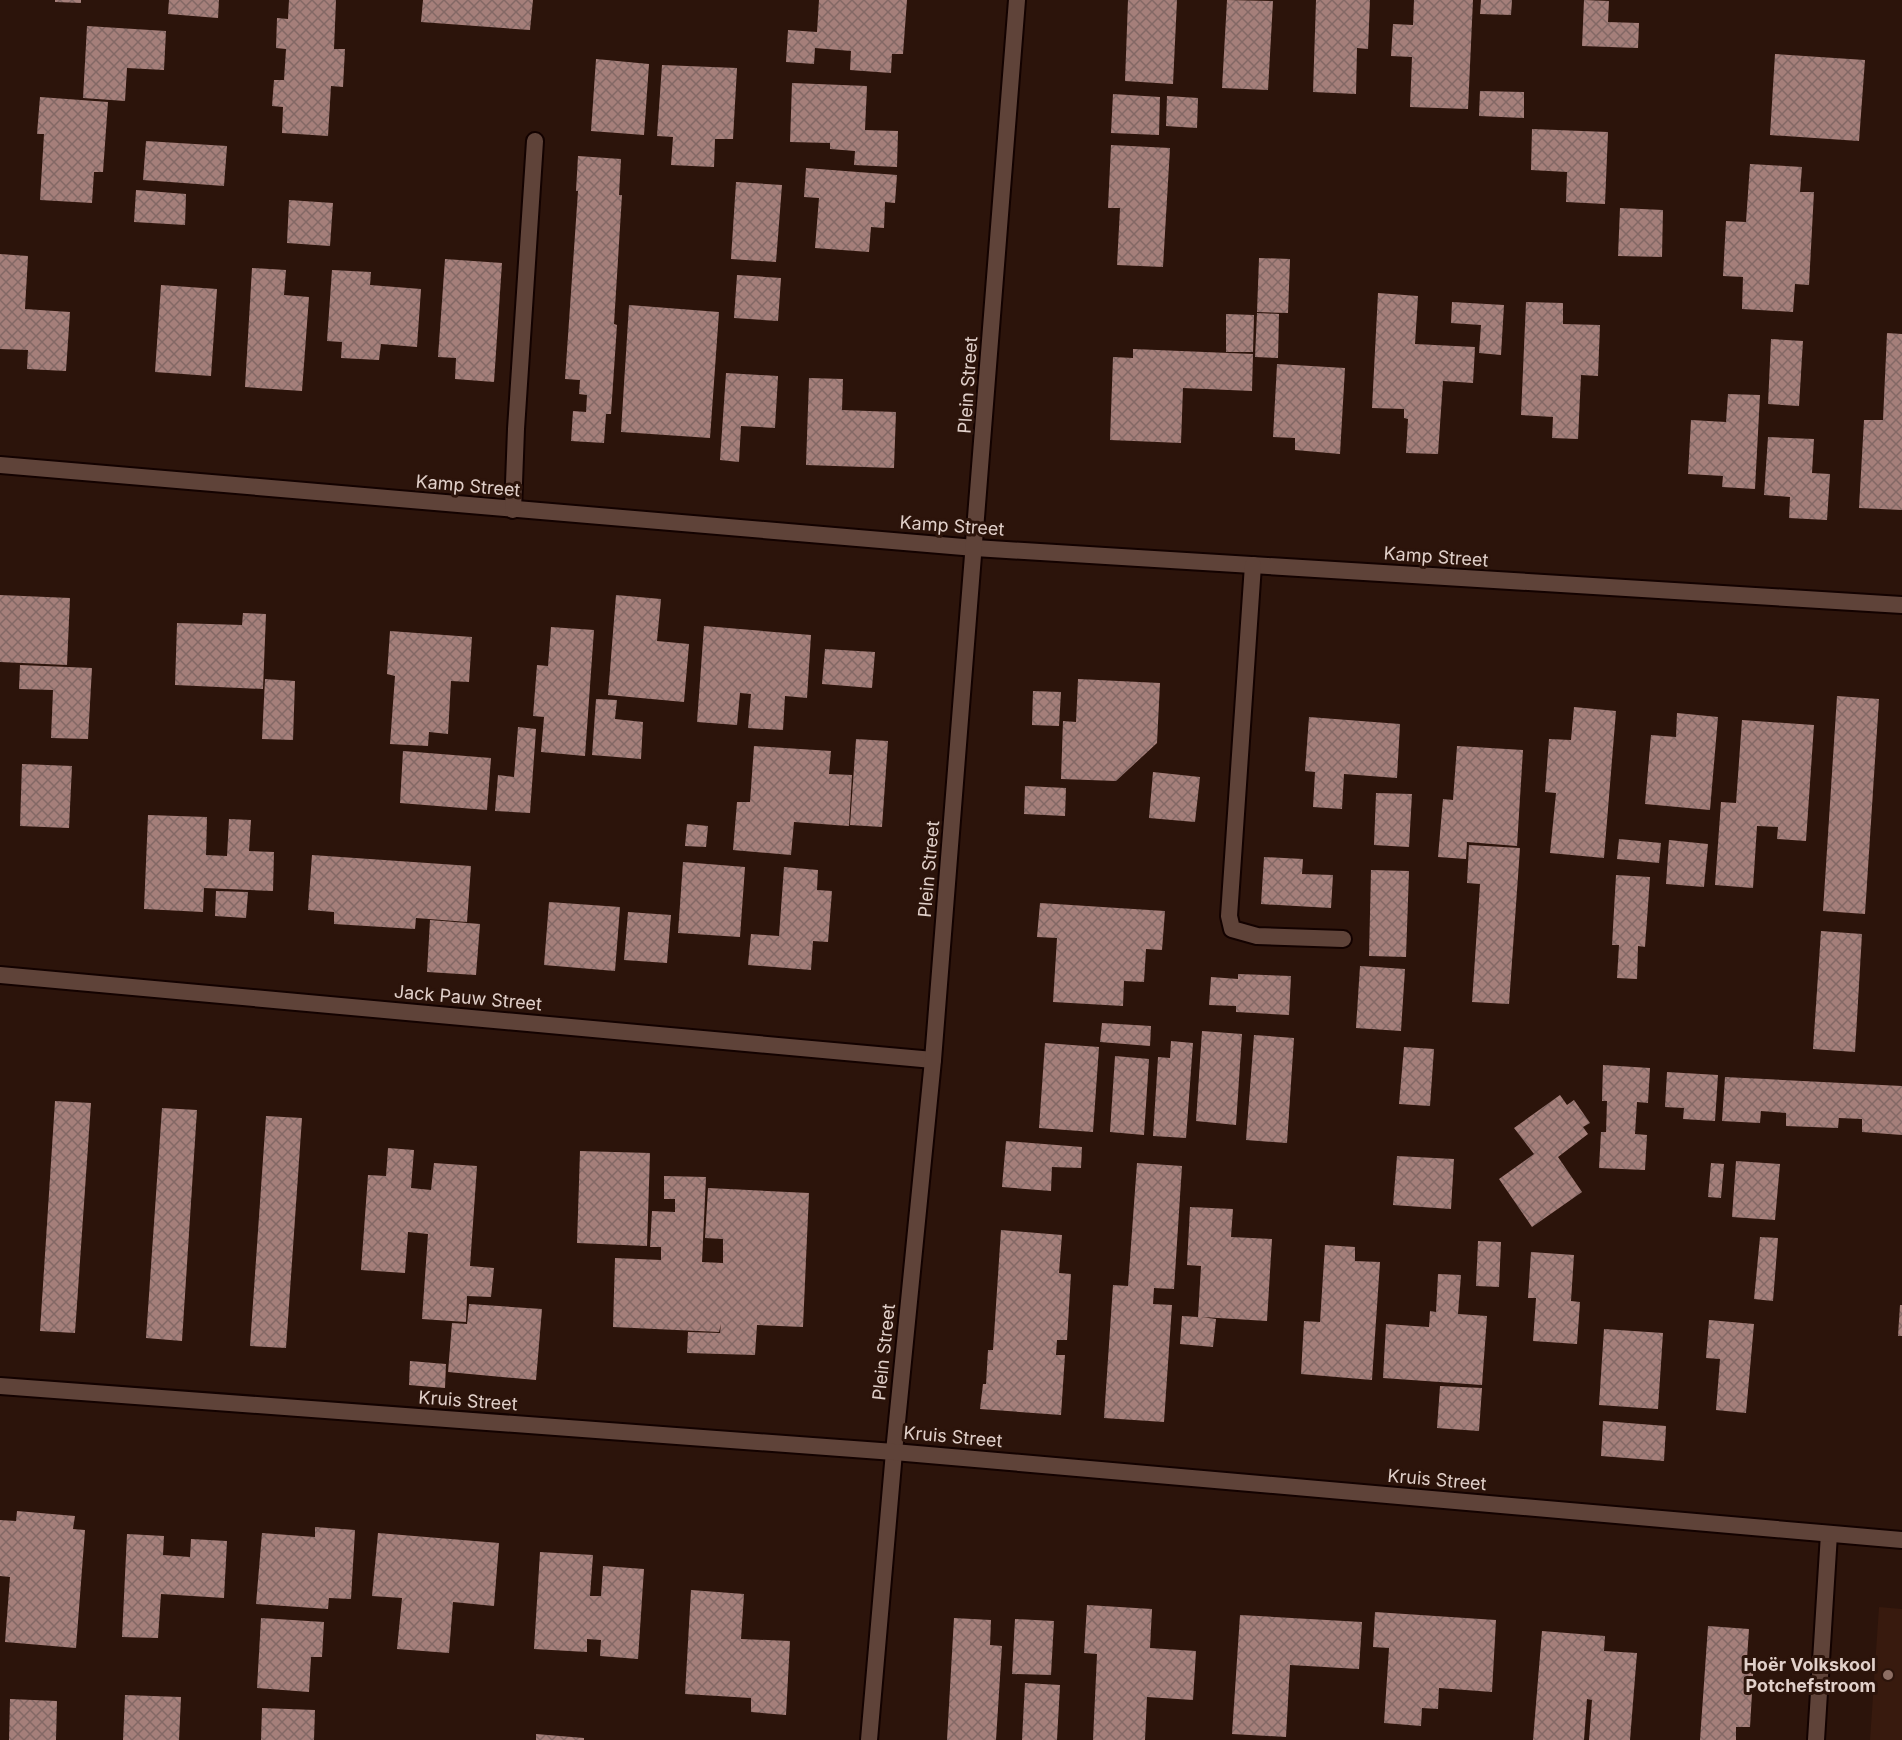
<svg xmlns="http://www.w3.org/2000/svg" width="1902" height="1740" viewBox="0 0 1902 1740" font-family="Inter,sans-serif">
	<defs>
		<pattern id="building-cross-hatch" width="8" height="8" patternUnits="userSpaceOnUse" patternTransform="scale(1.5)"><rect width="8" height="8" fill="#a57f7a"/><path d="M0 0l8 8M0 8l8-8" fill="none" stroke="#836865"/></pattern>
	</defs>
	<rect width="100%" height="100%" fill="#2c140b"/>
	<path fill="#381a0e" d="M1879,1607L1902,1609V1740H1870Z"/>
	<g fill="url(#building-cross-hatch)">
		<path d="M55,0H81V3L55,2Z"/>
		<path d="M169,0H219L218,18L168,14Z"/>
		<path d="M289,0H336L334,49H345L343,87L331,86L328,136L282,133L283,107L272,106L274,80H284L286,49L276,48L277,18L288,19Z"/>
		<path d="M423,0H533L530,30L421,22Z"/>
		<path d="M819,0H907L903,54H892L891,73L850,70L851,51L815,48L814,64L786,62L788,30L817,32Z"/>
		<path d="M1128,0H1177L1173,84L1125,81Z"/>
		<path d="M1227,0L1273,1L1268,90L1222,88Z"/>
		<path d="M1316,0H1370L1368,49L1357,48L1356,94L1313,92Z"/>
		<path d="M1414,0H1473L1468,109L1410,107L1412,57L1391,56L1393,24L1413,25Z"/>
		<path d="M1481,0H1512L1511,15L1480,14Z"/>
		<path d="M1584,0L1609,1L1608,22L1639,23L1638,48L1582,46Z"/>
		<path d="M87,26L166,31L164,70L127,68L125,101L83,98Z"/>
		<path d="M1775,54L1865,60L1859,141L1770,135Z"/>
		<path d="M596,59L649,64L644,135L591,131Z"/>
		<path d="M662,65L737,68L733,139H715L714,167L671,165L673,137L657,136Z"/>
		<path d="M792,83L867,86L865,130L898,131L897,167L854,165L855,151L830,149V143L790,142Z"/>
		<path d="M1480,91L1524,92V118L1479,116Z"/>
		<path d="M1113,94L1160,97L1159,135L1111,133Z"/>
		<path d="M1167,96L1198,98L1197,128L1166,126Z"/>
		<path d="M40,97L108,102L103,172H94L92,203L40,200L44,134H37Z"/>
		<path d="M1532,129L1608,132L1605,204L1566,202L1567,172L1531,170Z"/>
		<path d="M146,141L227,146L224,186L143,180Z"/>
		<path d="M1111,145L1170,148L1163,267L1117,265L1120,208H1108Z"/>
		<path d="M578,156L621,159L619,195H622L614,324L617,325L611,414H606L604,443L571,441L573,411L586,412L587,395L579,394L580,380L565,379L578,191H576Z"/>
		<path d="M1750,164L1802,167L1800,192H1814L1809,285L1795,284L1793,312L1742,309L1743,277L1723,276L1726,221L1746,222Z"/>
		<path d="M806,168L897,175L895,203L885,202L884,228L871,227L869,252L815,248L819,198L804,197Z"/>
		<path d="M736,182L782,185L776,262L731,259Z"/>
		<path d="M136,190L186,194L185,225L134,222Z"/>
		<path d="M289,200L333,203L330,246L287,243Z"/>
		<path d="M1620,208L1663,210L1662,257L1618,256Z"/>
		<path d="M0,254L28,256L25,309L70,312L66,371L27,369L28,350L0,349Z"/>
		<path d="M1259,258L1290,259L1288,313L1257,312Z"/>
		<path d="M445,259L502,263L494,382L455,379L456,358L438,357Z"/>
		<path d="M252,268L286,270L284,295L309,297L302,391L245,387Z"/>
		<path d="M332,270L371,272L370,285L421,289L417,347L381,344L379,360L341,358L342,342L327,341Z"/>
		<path d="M737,275L781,278L778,321L734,318Z"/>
		<path d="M161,285L217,289L211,376L155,372Z"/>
		<path d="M1378,293L1418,296L1415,344L1475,347L1473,383L1443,381L1438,454L1406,453L1408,419L1404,418V409L1372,408Z"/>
		<path d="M1452,302L1504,305L1501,355L1479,353L1481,325L1451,323Z"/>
		<path d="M1526,302L1563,303V324L1600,325L1598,376L1581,375L1578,439L1552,438L1553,417L1521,415Z"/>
		<path d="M629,305L719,312L710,438L621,432Z"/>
		<path d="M1257,313L1279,314L1278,358L1255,357Z"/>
		<path d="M1226,314L1254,315L1253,352H1226Z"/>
		<path d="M1887,333L1902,334V510L1859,508L1864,420H1883Z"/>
		<path d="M1771,339L1803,341L1799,406L1768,404Z"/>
		<path d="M1133,349L1253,354L1252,391L1183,388L1181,443L1110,440L1113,357L1133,358Z"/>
		<path d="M1277,364L1345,368L1340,454L1295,450V438L1273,437Z"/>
		<path d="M726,373L778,376L775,428L741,426L739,462L720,460Z"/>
		<path d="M809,378L843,379L842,410L896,412L894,468L806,465Z"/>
		<path d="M1728,394L1760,395L1755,489L1722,487L1723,476L1688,474L1691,420L1726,422Z"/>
		<path d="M1768,437L1814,439L1812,473L1830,474L1827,520L1789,518L1790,497L1764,495Z"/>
		<path d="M0,595L70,598L67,665L0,662Z"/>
		<path d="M616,595L661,599L657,641L689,644L684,702L608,695Z"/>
		<path d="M243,613L266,614L263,689L175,685L177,623L242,625Z"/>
		<path d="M704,626L811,635L807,698L785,696L783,730L748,728L751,694L740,693L737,725L697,722Z"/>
		<path d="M551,627L594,630L585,756L541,752L544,717L533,716L537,665L548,666Z"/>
		<path d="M390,631L472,637L469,682L451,681L448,734L429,732L428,746L390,744L395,676L387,674Z"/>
		<path d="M825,649L875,652L872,688L822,684Z"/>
		<path d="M20,665L92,668L88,739L51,738L53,690L19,689Z"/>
		<path d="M265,679L295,681L293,740L262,739Z"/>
		<path d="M1078,679L1160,683L1157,743L1116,781L1061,779L1063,721L1076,722Z"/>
		<path d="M1033,691L1061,692L1059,726L1032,725Z"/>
		<path d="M1837,696L1879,699L1865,914L1823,911Z"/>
		<path d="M596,699L617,700L615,719L643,722L641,759L592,755Z"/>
		<path d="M1574,707L1616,711L1604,858L1550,853L1556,793L1545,792L1549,739L1571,740Z"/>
		<path d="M1677,713L1718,717L1710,810L1645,804L1651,735L1676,737Z"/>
		<path d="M1309,717L1400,724L1397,778L1344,774L1342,809L1313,807L1315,772L1305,771Z"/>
		<path d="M1742,720L1814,725L1806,841L1777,839L1778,827L1757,826L1753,888L1715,885L1721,802L1736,803Z"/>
		<path d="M518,727L536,729L530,813L495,811L498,775L514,777Z"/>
		<path d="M856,739L888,741L882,827L850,825Z"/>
		<path d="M754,746L831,751L829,774L852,775L849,826L794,822L791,855L733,850L737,802H750Z"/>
		<path d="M1457,746L1523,750L1517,846L1467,842L1466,859L1438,857L1443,799L1453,800Z"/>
		<path d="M403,751L491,758L487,810L400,803Z"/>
		<path d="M22,764L72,766L69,828L20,826Z"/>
		<path d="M1153,772L1200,777L1195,822L1149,818Z"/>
		<path d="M1025,786L1066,788L1065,816L1024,814Z"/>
		<path d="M1376,793L1412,794L1409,847L1374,845Z"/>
		<path d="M148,815L207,817L206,855L227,856L229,819L251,820L249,851L274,852L273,891L204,888L203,912L144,909Z"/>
		<path d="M687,824L708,826L706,847L685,846Z"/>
		<path d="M1619,839L1661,843L1659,863L1617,859Z"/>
		<path d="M1669,840L1708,844L1704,887L1666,884Z"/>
		<path d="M1469,845L1520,848L1509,1004L1472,1002L1480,884L1467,883Z"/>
		<path d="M312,855L471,866L467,922L416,918L415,929L334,924V912L308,910Z"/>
		<path d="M1264,857L1303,859L1302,874L1333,875L1331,908L1261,904Z"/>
		<path d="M683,862L745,867L740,937L678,933Z"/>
		<path d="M784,867L818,870L817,890L832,891L828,942L813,941L811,970L748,965L751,934L779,936Z"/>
		<path d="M1371,870L1409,871L1406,957L1369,956Z"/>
		<path d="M1616,875L1650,877L1645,947L1638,946L1637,979L1617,978L1619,945H1612Z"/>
		<path d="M216,891L248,892L246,918L215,916Z"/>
		<path d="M549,902L620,907L615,971L544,965Z"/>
		<path d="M1040,903L1165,911L1162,950L1146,949L1144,982L1124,981L1123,1006L1053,1002L1057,938L1037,937Z"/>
		<path d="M628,912L671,915L667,963L624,960Z"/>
		<path d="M430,920L480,924L476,975L427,972Z"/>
		<path d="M1821,931L1862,934L1855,1052L1813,1049Z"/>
		<path d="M1360,966L1405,969L1401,1031L1356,1028Z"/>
		<path d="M1238,974L1291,976L1289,1015L1236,1012V1006L1209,1005L1211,977L1238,979Z"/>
		<path d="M1102,1023L1151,1026L1150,1046L1100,1042Z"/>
		<path d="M1202,1031L1242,1034L1236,1125L1196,1121Z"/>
		<path d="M1254,1035L1294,1038L1287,1143L1246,1140Z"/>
		<path d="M1171,1041L1193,1043L1186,1138L1153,1136L1158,1057L1170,1058Z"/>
		<path d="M1045,1043L1099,1047L1093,1132L1039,1128Z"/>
		<path d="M1404,1047L1434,1049L1430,1106L1399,1104Z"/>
		<path d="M1115,1056L1149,1059L1144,1135L1110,1132Z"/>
		<path d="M1603,1065L1650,1068L1648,1103L1637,1102L1635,1134L1647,1135L1645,1170L1599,1168L1601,1132H1606L1607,1101H1602Z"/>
		<path d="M1667,1072L1718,1075L1715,1121L1683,1119L1684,1108L1665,1107Z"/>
		<path d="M1725,1077L1902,1086V1135L1862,1132V1119L1839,1118L1838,1128L1786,1126V1113L1761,1111L1760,1123L1722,1121Z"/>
		<path d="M1560,1095L1567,1105L1574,1100L1590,1123L1583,1127L1588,1134L1558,1157L1582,1192L1532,1227L1499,1179L1534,1154L1514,1128Z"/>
		<path d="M55,1101L91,1103L75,1333L40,1331Z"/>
		<path d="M162,1108L197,1110L182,1341L146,1338Z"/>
		<path d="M266,1116L302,1118L286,1348L250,1346Z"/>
		<path d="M1006,1141L1082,1147L1081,1168L1052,1167L1051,1191L1002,1187Z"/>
		<path d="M388,1148L414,1150L411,1188L431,1190L434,1163L477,1166L470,1266L494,1268L491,1297L467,1296L466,1322L422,1319L428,1234L408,1232L405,1273L361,1270L368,1175L386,1176Z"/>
		<path d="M580,1151L650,1153L647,1246L577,1243Z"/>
		<path d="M1397,1156L1454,1159L1451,1209L1393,1205Z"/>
		<path d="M1736,1161L1780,1164L1775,1220L1732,1217Z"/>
		<path d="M1137,1163L1182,1166L1174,1289L1154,1288L1153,1304L1172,1305L1164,1422L1104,1418L1113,1285L1128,1286Z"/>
		<path d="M1711,1163L1724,1164L1721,1198L1708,1197Z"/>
		<path d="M664,1176L706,1177L702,1262L723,1263V1239L705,1238L708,1188L809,1193L803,1327L757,1325L755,1355L687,1353L688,1332L720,1333L721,1324L719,1332L613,1327L615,1258L661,1260V1247H650L652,1211L675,1212V1199H664Z"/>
		<path d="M1190,1207L1233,1209L1231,1237L1272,1239L1267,1321L1202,1317L1216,1319L1213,1347L1180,1344L1182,1316L1198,1317L1201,1266L1187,1265Z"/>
		<path d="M1001,1230L1062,1235L1059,1273L1071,1274L1067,1340H1057L1056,1355H1065L1061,1415L980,1409L983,1384H986L988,1350H993Z"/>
		<path d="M1760,1237L1778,1238L1773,1301L1754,1299Z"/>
		<path d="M1478,1241L1501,1242L1499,1287L1476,1286Z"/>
		<path d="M1325,1245L1355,1247V1261L1380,1262L1372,1380L1301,1374L1304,1321L1320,1322Z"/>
		<path d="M1531,1252L1574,1255L1571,1301L1580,1302L1577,1344L1533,1341L1536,1298H1528Z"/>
		<path d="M1438,1274L1461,1275L1458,1314L1487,1316L1482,1385L1383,1378L1386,1324L1429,1327L1430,1311L1436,1312Z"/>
		<path d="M469,1304L542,1309L536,1380L448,1372L452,1323L467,1324Z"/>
		<path d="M1900,1305H1902V1336H1898Z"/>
		<path d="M1709,1320L1754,1324L1746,1413L1716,1410L1720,1359L1706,1358Z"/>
		<path d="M1604,1329L1663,1333L1658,1409L1599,1405Z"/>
		<path d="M410,1361L446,1364L445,1388L409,1385Z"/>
		<path d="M1440,1386L1482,1388L1479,1431L1437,1428Z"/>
		<path d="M1603,1421L1666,1426L1664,1461L1601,1456Z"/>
		<path d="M17,1511L75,1516L73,1529L85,1530L76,1648L5,1642L10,1577L0,1576V1520L16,1521Z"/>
		<path d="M315,1527L355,1530L351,1599L329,1598L328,1609L256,1604L262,1533L315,1537Z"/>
		<path d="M378,1533L499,1543L494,1606L453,1602L449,1653L397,1649L402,1598L372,1596Z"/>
		<path d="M127,1534L164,1536L163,1555L190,1557L191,1539L227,1541L224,1598L161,1594L158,1638L122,1637Z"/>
		<path d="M540,1552L593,1555L590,1596H601L603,1566L644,1569L638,1659L600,1656L601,1640L587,1639V1652L534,1649Z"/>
		<path d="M691,1590L744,1594L741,1639L790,1641L786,1715L751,1712V1698L685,1694Z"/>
		<path d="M1087,1605L1152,1609L1150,1648L1196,1651L1193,1700L1147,1697L1145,1740H1093L1097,1654L1084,1653Z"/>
		<path d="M1375,1612L1496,1620L1492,1692L1439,1688L1438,1709L1422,1708L1421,1726L1384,1723L1389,1648L1373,1647Z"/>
		<path d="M1240,1615L1362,1622L1359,1669L1290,1665L1286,1737L1232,1734Z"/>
		<path d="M261,1618L324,1622L322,1657H311L309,1692L257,1688Z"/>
		<path d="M954,1618L991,1620L990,1645L1002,1646L996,1740H947Z"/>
		<path d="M1015,1619L1054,1621L1051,1675L1012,1674Z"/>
		<path d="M1708,1626L1749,1629L1747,1659H1754L1750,1727H1736V1740H1700Z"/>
		<path d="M1542,1631L1605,1636L1604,1651L1637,1653L1630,1740H1589L1592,1700L1587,1699L1584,1740H1533Z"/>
		<path d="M1025,1683L1060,1685L1057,1740H1022Z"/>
		<path d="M125,1695L181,1697L179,1740H123Z"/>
		<path d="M10,1699L57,1701L56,1740H9Z"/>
		<path d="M262,1708L315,1710L314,1740H261Z"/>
		<path d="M536,1734L584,1738V1740H536Z"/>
	</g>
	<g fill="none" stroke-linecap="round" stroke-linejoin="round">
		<defs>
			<g id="minor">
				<path d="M0,465L975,548L1902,605"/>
				<path d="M513,510L516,429L535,141"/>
				<path d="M1253,565L1229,916L1232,929L1257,936L1343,939"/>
				<path d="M0,975L933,1060"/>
				<path d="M869,1740L894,1452L933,1060L1017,0"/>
				<path d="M1816,1740L1829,1534"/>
			</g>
			<path id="tertiary" d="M0,1386L894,1452L1902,1540"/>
		</defs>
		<use href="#minor" stroke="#130200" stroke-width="20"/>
		<use href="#tertiary" stroke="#130200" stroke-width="20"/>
		<use href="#minor" stroke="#5f4339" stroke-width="16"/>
		<use href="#tertiary" stroke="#5f4339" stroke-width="16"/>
	</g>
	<circle fill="#8d6e63" stroke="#2c140b" stroke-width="2" cx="1888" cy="1675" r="6"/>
	<g text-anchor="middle" stroke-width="6" stroke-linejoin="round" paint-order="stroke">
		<g font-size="18" fill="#e1d0ca" stroke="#2c140b">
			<text transform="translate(968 385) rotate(-86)" y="6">Plein Street</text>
			<text transform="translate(468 486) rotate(5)" y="6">Kamp Street</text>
			<text transform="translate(952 526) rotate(4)" y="6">Kamp Street</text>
			<text transform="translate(1436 557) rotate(4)" y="6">Kamp Street</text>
			<text transform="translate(929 869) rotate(-85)" y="6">Plein Street</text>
			<text transform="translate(468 998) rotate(5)" y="6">Jack Pauw Street</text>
			<text transform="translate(884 1352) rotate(-84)" y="6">Plein Street</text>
			<text transform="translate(468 1401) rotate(4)" y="6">Kruis Street</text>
			<text transform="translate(953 1437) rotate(5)" y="6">Kruis Street</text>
			<text transform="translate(1437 1480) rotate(5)" y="6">Kruis Street</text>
		</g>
		<g font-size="18" font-weight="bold" fill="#e1d0ca" stroke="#2c140b" text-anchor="end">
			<text x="1876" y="1671">Hoër Volkskool<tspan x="1876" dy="21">Potchefstroom</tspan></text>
		</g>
	</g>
</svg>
